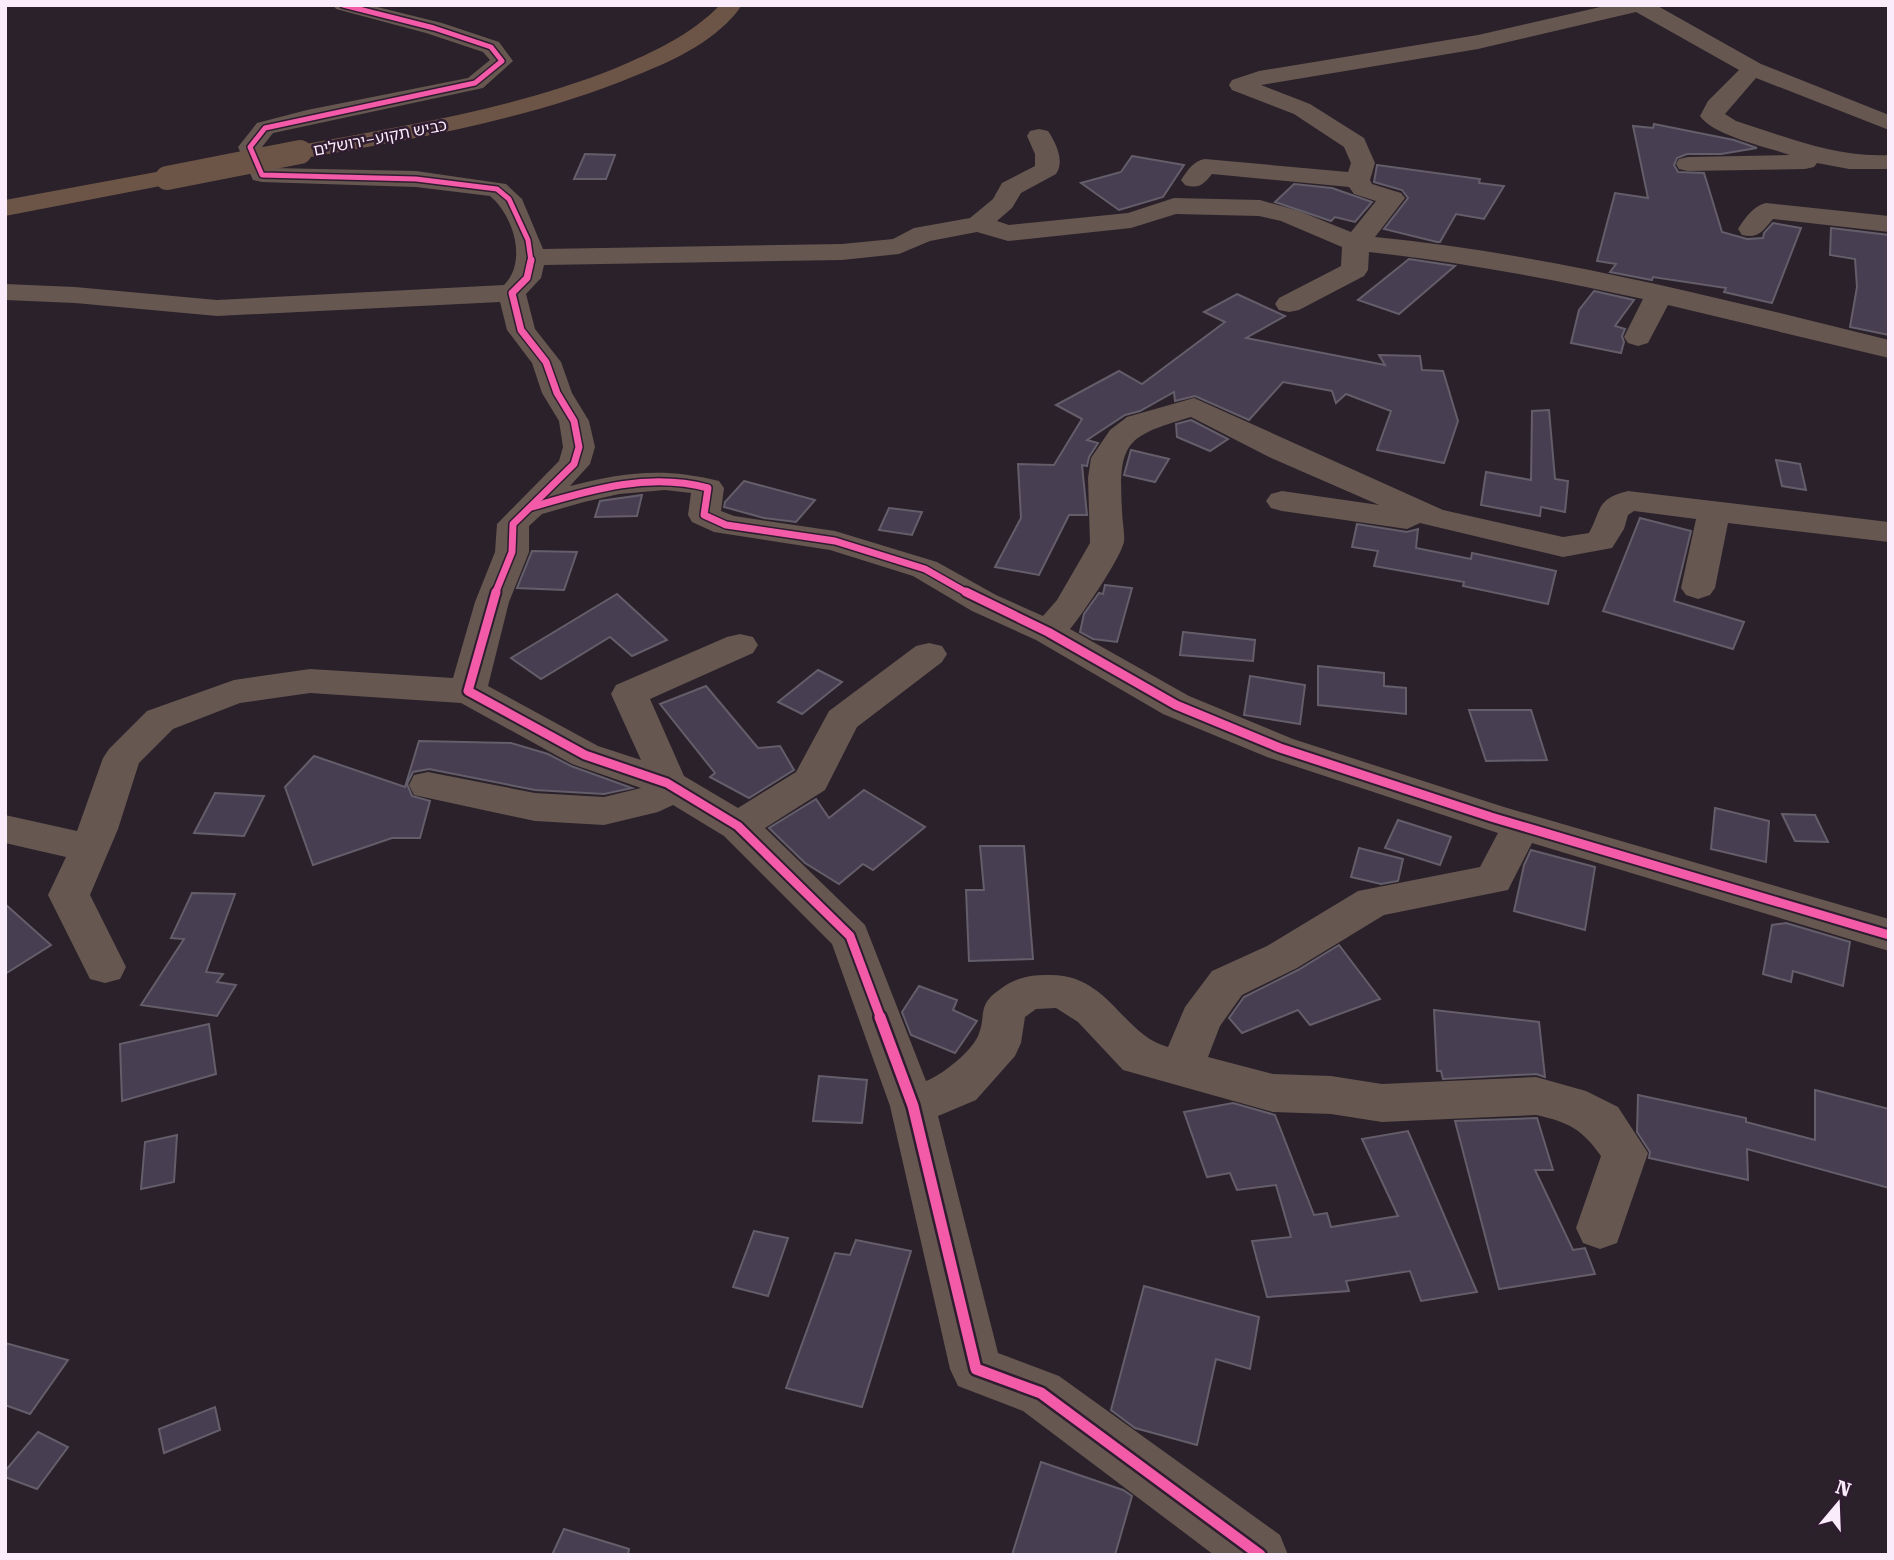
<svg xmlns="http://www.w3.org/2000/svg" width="1894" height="1560" viewBox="0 0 1894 1560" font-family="'Roboto Serif','Noto Sans Hebrew',serif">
	<rect width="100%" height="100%" fill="#2b212b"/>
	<g fill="#473e52" stroke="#635e69" stroke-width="2">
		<path d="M1654,124L1734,140L1757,148L1721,154H1687L1677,158L1674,165L1678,172L1704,173L1722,232L1747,239L1763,238L1764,233L1773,223L1801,228L1772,303L1724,292L1726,288L1653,277L1652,280L1610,272L1616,264L1597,261L1615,193L1648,198L1633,126L1653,128Z"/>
		<path d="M585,154L615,155L606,179H574Z"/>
		<path d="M1132,156L1184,165L1163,197L1119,210L1081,183L1121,172Z"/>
		<path d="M1377,165L1480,179L1479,183L1504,186L1484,219L1456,214L1440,242H1437L1384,229L1408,198L1402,190L1374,182Z"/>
		<path d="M1294,184L1332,188L1372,202L1355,222L1335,217L1331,221L1275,202Z"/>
		<path d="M1831,228L1889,235V335L1850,327L1857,287L1855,259L1830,255Z"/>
		<path d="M1409,259L1455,266L1399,314L1358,300Z"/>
		<path d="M1594,291L1634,300L1615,326L1625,329L1622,336L1624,342L1621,353L1571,343L1579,310Z"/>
		<path d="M1237,294L1285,316L1246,338L1385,365L1379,355L1420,356L1422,370L1443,371L1458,421L1444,463L1377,450L1391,411L1346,394L1336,403L1332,391L1283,382L1249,420L1195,396L1175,401L1174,392L1140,411L1125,415L1087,440L1098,443L1089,457L1087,466L1082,465L1087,515H1069L1039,575L995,567L1021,518L1018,464L1054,465L1082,419L1056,405L1119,371L1142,384L1225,322L1204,312Z"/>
		<path d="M1549,410L1555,479L1568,481L1565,512L1541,507L1540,516L1481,505L1486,472L1531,480L1532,411Z"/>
		<path d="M1191,420L1228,439L1210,451L1177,437L1176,424Z"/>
		<path d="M1131,450L1169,459L1155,482L1124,475Z"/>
		<path d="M1776,460L1800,464L1806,490L1782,486Z"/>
		<path d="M744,481L815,500L796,522L764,518L724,507L725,502Z"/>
		<path d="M642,495L637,516L595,517L600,501Z"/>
		<path d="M889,508L922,512L912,535L879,530Z"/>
		<path d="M1640,518L1691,531L1674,601L1744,622L1733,649L1603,611Z"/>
		<path d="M1357,524L1407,532L1418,529L1416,548L1471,559L1472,553L1556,571L1548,604L1463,586L1464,582L1374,566L1378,551L1352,547Z"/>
		<path d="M532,551L577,552L564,590L517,588Z"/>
		<path d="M1105,585L1132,588L1117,642L1093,639L1080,632L1084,614L1099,593L1103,594Z"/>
		<path d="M617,594L667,640L632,656L610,637L541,679L511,658Z"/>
		<path d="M1183,632L1255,640L1253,661L1180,655Z"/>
		<path d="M1318,666L1384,673V686L1406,688V714L1318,705Z"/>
		<path d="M818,670L842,682L802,714L778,702Z"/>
		<path d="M1250,676L1305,685L1300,724L1244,715Z"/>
		<path d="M706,686L758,748L780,746L794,770L749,798L710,777L715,773L660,704Z"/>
		<path d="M1469,710H1531L1547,760L1486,761Z"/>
		<path d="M419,741L511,743L548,754L571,766L632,788L604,794L535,790L429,769L413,772L407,784L412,796L430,801L420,838H392L313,865L285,787L314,756L405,787Z"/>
		<path d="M864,790L925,827L873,870L863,864L839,884L805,863L769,828L816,799L829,818Z"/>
		<path d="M215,793L264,796L244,836L194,833Z"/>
		<path d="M1715,808L1769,821L1766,862L1711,849Z"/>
		<path d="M1782,814L1815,815L1828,842L1795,841Z"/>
		<path d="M1398,820L1451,837L1440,865L1385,848Z"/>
		<path d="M980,846H1024L1033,959L969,961L966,890H984Z"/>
		<path d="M1359,848L1403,859L1398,881L1381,884L1351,877Z"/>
		<path d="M1531,850L1595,867L1585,930L1514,911L1524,865Z"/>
		<path d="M192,893L235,894L206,972L223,974L217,982L236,985L217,1016L141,1005L184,939L171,938Z"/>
		<path d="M5,904L51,945L5,974Z"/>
		<path d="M1786,923L1850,942L1843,986L1793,971L1791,982L1763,974L1772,925Z"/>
		<path d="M1339,945L1380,999L1310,1025L1298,1010L1242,1033L1229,1018L1244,997L1298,970Z"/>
		<path d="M919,986L957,1000L953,1010L977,1021L955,1053L911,1035L902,1012Z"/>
		<path d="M1434,1010L1539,1022L1545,1077L1536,1074L1443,1079L1441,1071H1437Z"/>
		<path d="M209,1024L216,1074L122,1101L120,1044Z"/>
		<path d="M819,1076L867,1080L862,1123L813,1121Z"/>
		<path d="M1815,1090L1889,1109V1188L1747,1149L1748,1180L1649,1158L1650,1152L1637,1132L1638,1095L1746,1118V1122L1815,1140Z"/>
		<path d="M1233,1103L1275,1115L1314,1215L1327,1213L1331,1227L1398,1216L1362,1139L1408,1131L1477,1292L1421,1301L1410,1271L1346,1281L1349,1291L1267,1297L1252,1241L1291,1237L1276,1185L1237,1190L1230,1173L1207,1177L1184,1112Z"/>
		<path d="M1537,1118L1553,1170H1535L1573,1250L1585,1248L1595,1274L1499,1289L1455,1121Z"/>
		<path d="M177,1135L174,1182L141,1189L145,1142Z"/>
		<path d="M754,1231L788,1238L768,1296L733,1287Z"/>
		<path d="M856,1240L911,1251L862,1407L786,1388L835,1253L850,1255Z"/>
		<path d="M1144,1286L1259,1317L1250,1369L1216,1359L1197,1445L1135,1428L1111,1410Z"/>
		<path d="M5,1343L68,1360L30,1414L5,1405Z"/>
		<path d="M215,1407L220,1430L164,1453L159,1429Z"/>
		<path d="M38,1432L68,1447L37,1489L5,1477V1471Z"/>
		<path d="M1041,1462L1123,1490L1132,1496L1115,1555H1012Z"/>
		<path d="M564,1529L629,1549L628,1555H552Z"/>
	</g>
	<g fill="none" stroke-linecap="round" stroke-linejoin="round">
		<g fill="#665750" fill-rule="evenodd">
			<path d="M333,5H369L442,23L499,42L513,61L483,88L273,133L262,147L271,168L416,171L506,184L522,199L543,249L842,244L893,239L914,228L970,218L993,199L1002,183L1035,166V154L1027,136L1030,131L1039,129L1048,131C1056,143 1065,161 1056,174L1021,193L1012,208L997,221L1009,225L1128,213L1174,198L1260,200L1299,211L1351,232L1376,201L1354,194L1349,187L1212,174C1203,185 1199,189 1185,185L1181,180C1188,170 1193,161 1205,159L1348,172L1351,163L1344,147L1294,114L1232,90L1229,85L1232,80L1259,71L1478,35L1609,5H1656L1761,64L1889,115V130L1756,78L1725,114L1736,121C1787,137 1835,158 1889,155V169H1849L1817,163L1814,167L1805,169L1688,171L1679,169L1676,164L1679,159L1688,157L1790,155C1767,147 1714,136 1700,116L1708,101L1739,70L1636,12L1478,49L1261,85L1310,104L1364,138L1375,163L1370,180L1372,184L1401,193L1405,198L1375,237C1549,254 1719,298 1889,340V358L1668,305L1648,343L1638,346L1628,343L1624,337L1643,299C1552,279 1461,262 1369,252L1368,270L1364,276L1299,310L1289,312L1279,310L1275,304L1279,298L1341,266L1342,247L1281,221L1259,216L1176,214L1131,228L1008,241L977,232L930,241L899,254L842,260L544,265L541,278L526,294L535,329L561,362L572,393L589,421L595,447L590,464L570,486C624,472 664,467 719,481L724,488L721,511L734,516L835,531L937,562L996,595L1043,616L1057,600L1090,543L1088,478L1091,458L1110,430L1127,417L1194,398L1443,510L1563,537L1589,533C1602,509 1596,499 1628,491L1889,522V542L1728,523L1715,588L1710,595L1698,599L1686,595L1681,588L1696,519L1634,511L1628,515L1624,529L1612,548L1563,557L1420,523L1407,529L1282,511L1271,508L1266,501L1271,494L1282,491L1379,505L1269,457L1191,417C1127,436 1118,441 1122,510C1122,520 1125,533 1124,542C1120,559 1082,615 1070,629L1189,696L1293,739L1504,807L1889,919V951L1532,843L1508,890L1384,915L1297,968L1242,995L1220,1026L1208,1057L1273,1074L1331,1076L1382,1084L1536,1077L1586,1091L1618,1107L1648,1153L1617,1243L1600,1249L1583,1243L1576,1228L1601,1156C1582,1129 1568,1122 1536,1115L1382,1122L1331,1114L1273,1112L1123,1070L1078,1022L1056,1008L1036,1009L1025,1017L1021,1043L1015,1056L976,1100L938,1116L998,1353L1059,1376L1280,1535L1288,1555H1214L1023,1411L958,1386L950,1369L890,1106L832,944L724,836L673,805L658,812L604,825L535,821L428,798L414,795L409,785L414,775L428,772L535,793L604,797L641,788L572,764L461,703L310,693L240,703L173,729L139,763L118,829L90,895L126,967L120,979L105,983L90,979L48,895L66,857L5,843V815L77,831L103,758L109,749L147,711L234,680L310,669L453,678L475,602L495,552L497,524L559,461L563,447L559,421L542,393L532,363L507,330L500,302L217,316L75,303L5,300V284L75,287L217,300L504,285C528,261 513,215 490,196L416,187L262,182L253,180L238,147L257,123L307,110L468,78L490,60L483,52L426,33L336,9ZM665,490L691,493L688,515L692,522L714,532L830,550L913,576L972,611L1036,640L1163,714L1267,757L1498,833L1480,867L1358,891L1267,946L1212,971L1185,1007L1168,1047C1122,1035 1109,973 1048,975C1028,975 1015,978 999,990C976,1006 987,1016 978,1036C971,1052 942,1075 926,1081L865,925L765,828L825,790L857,727L942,662L947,654L942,646L929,643L916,646L829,711L796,772L738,808L684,776L650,699L753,653L758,645L753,637L740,634L727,637L616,685L611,694L641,760L598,746L488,686L509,602L529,552V526L542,514L584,502L619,494Z"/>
			<path d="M1766,203L1889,216V232L1773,219C1763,231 1758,239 1742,235L1738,229C1745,218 1753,206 1766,203Z"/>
		</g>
		<g fill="#6c5547" fill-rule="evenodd">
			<path d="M720,5H742C718,40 675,60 637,75C529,120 414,139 300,159L291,157L288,152L291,147L300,145C407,125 514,109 616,68C653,52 691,35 720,5Z"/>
			<path d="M167,170L176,173L180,178L176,183L5,216V200Z"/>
		</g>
		<path stroke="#6c5547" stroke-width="24" d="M167,178L300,152"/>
		<defs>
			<path id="cycleway-far3" d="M343,5L434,28L491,47L502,61L475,83L265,128L250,147L262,175L416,179L497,189L509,199L528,240L531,261"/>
			<g id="cycleway-far2">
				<path d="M532,507C590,490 648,472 708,488L704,515L726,525L835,541L925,569L969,594"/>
				<path d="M495,594L512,552L513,524L574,464L579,447L574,421L557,393L546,362L521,330L512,293L527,278L531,260"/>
			</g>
			<g id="cycleway-far1">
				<path d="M496,592L468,691L585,755L667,783L738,826L850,936L881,1019"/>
				<path d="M966,592L1048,632L1176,705L1280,748L1491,817L1889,935"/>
			</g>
			<path id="cycleway" d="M880,1017L913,1106L976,1369L1041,1393L1260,1555"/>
		</defs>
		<use href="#cycleway-far3" stroke="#301c30" stroke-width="8"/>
		<use href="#cycleway-far2" stroke="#301c30" stroke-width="10"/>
		<use href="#cycleway-far1" stroke="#301c30" stroke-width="13"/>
		<use href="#cycleway" stroke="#301c30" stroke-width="16"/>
		<use href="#cycleway-far3" stroke="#f35aa7" stroke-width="5"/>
		<use href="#cycleway-far2" stroke="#f35aa7" stroke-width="7"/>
		<use href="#cycleway-far1" stroke="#f35aa7" stroke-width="9"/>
		<use href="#cycleway" stroke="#f35aa7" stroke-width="11"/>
	</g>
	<g text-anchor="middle" stroke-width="5" stroke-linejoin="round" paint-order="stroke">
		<g font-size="16" fill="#faecfa" stroke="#301c30">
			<text transform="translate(380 137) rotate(-11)" y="6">כביש תקוע–ירושלים</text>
		</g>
	</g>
	<rect width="1894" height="1560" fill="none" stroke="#faecfa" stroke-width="14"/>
	<g transform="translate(1838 1504) rotate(19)" stroke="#301c30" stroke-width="5" paint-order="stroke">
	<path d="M0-5L12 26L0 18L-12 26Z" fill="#faecfa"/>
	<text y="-10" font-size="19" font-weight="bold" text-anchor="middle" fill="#faecfa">N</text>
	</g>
</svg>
